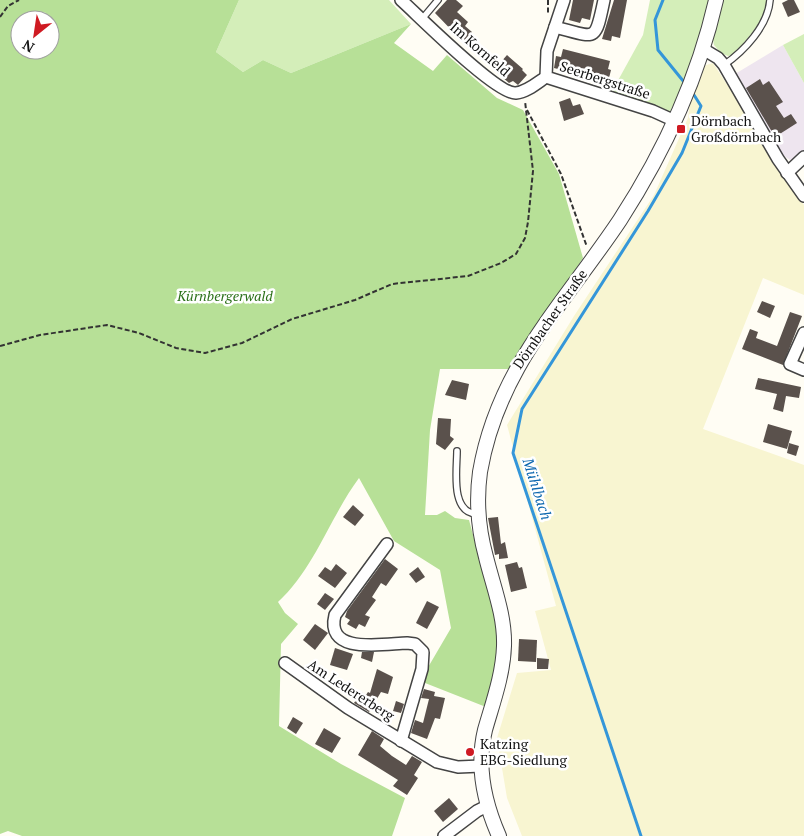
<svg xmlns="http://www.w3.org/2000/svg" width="804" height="836" viewBox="0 0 804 836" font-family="'PT Serif',serif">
	<rect width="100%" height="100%" fill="#fffdf4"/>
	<path fill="#eee5ef" d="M783,45L804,83V151L797,158L790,160L783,155L735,74Z"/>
	<path fill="#f8f5d1" d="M713,63L745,112L783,177L804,205V295L763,278L703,429L804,465V836H522L507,798L497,738L517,673L551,670L535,611L556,606L507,425L574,316L654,195L688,118L690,102L703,66Z"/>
	<g fill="#d4eeb9">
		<path d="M239,0H389L411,24L291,73L263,60L243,72L216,52Z"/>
		<path d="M650,0H709C699,38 689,76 670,112L610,95L643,35Z"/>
		<path d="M721,0H767V10L755,29L735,54L728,56L721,53L714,45L712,34Z"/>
		<path d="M804,34V83L783,45Z"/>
	</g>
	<path fill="#b7e097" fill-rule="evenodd" d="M0,0H239L216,52L243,72L263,60L291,73L411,24L394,43L433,71L447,55L497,98L523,110L559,174L583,258L511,369H440L430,430L425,515H437L445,511L455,518L469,520L498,628L497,667L486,707L420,681L451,628L440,570L394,541L359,478C330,517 315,568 278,602L285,613L298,624L281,644L279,726L341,764L405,798L392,836H22L8,831L0,834ZM20,20H50V50H20Z"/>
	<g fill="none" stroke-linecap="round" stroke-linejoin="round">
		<g stroke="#3496d9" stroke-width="3">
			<path d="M663,0L655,20L658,50L684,82"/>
			<path d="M641,836L513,453L522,409L648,211L682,153L701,106L694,95"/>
		</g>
	</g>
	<g fill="#5a514c">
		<path d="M447,0H456L463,6L457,12L468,22L465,26L472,32L463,42L435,13Z"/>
		<path d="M573,0H594L590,20L582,18L580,23L569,20Z"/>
		<path d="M614,0H627L620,38L612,36L611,41L602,39Z"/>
		<path d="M788,0H794L800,12L788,17L782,3Z"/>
		<path d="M563,49L610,61L608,69L611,70L608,82L554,68L556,56L561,57Z"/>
		<path d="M507,55L523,69L522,70L527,75L518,85L513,81L509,83L494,70Z"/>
		<path d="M760,79L763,85L769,81L783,102L776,106L784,118L791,114L797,123L775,137L746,88Z"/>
		<path d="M570,98L573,106L580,104L584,114L564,121L559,102Z"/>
		<path d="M762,301L775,306L770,318L757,312Z"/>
		<path d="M790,312L802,316L783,365L742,349L750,329L758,332L756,338L777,346Z"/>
		<path d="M758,378L801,387L799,398L786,396L783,412L773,409L777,394L755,389Z"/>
		<path d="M452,380L469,384L466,400L445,395Z"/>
		<path d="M438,418L451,419L450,436L454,439L445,450L436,444Z"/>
		<path d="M768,424L792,431L787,449L763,442Z"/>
		<path d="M789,443L799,446L796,456L787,453Z"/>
		<path d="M353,505L364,515L355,526L343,517Z"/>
		<path d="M498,517L501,544L505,542L508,558L499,559V554L495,555L488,518Z"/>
		<path d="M385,559L398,569L386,586L381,583L372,597L376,600L365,615L370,617L365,627L359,624L356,629L347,624L350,620L345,617L347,611Z"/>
		<path d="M517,562L519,568L522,567L527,588L511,592L505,565Z"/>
		<path d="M336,564L347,573L335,588L318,576L325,567L331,571Z"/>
		<path d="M418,567L425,577L416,583L409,574Z"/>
		<path d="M325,593L334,599L325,610L317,604Z"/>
		<path d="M427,601L439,607L427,629L416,623Z"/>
		<path d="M315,624L328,633L315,650L303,640Z"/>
		<path d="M519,639L537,640L536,662L518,661Z"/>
		<path d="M335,648L353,654L347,670L330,665Z"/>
		<path d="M362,652H374L372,662L361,658Z"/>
		<path d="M537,658L549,659L548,669H537Z"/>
		<path d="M377,669L393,677L388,694L381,692L369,712L354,703L361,692L366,695L368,692L370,693Z"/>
		<path d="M424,689L435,692L434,696L445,698L440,719L435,718L427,739L411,733L415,720L423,723L429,699L421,698Z"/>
		<path d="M396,701L404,704L401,713L393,711Z"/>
		<path d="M293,717L303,723L296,734L287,728Z"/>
		<path d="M324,728L341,738L332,753L315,744Z"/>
		<path d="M372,731L384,739L380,746L392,756L406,765L412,756L422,762L414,775L418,778L407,795L393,786L398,780L358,755Z"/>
		<path d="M449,798L458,809L443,822L434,811Z"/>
	</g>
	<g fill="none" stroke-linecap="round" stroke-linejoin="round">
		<defs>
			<g id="service">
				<path d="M422,19L438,0"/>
				<path d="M724,65C744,51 768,26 770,0"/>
				<path d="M457,451C457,470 450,513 477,514"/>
			</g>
			<g id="minor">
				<path d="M401,0C419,16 497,95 516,93C527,92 537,83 546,77"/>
				<path d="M564,0L547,51L546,77L653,111L675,121"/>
				<path d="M555,27C597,38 595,43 604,0"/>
				<path d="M703,49L718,58L724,65L778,159L804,196"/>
				<path d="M787,173L804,157"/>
				<path d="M804,333L790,364L804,370"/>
				<path d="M387,544L335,615C325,655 382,644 407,643L415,644L423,652L422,669L401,741"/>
				<path d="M285,663L348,708L437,762L458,767L481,766"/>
				<path d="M444,836L477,811L487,806"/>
			</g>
			<path id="tertiary" d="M499,836C484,802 476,767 485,730C493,702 503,675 504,646C505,615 493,586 486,557C478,528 476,501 480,472C498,367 564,304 620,220C664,152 698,79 716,0"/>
		</defs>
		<use href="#service" stroke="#444" stroke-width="8"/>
		<use href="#minor" stroke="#444" stroke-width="14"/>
		<use href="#tertiary" stroke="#444" stroke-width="16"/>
		<g stroke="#333" stroke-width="2" stroke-dasharray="5 2.5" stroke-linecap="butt">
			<path d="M548,0V13"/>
			<path d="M0,17L8,6L19,0"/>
			<path d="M527,110L561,174L587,247"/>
			<path d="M0,346L40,335L107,325L139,333L176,348L205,353L242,343L292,319L355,300L392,284L468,276L501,263L516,254L525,238L528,222L533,171L525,101"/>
		</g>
		<use href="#service" stroke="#fff" stroke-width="5.5"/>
		<use href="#minor" stroke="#fff" stroke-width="11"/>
		<use href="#tertiary" stroke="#fff" stroke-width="14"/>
	</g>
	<g fill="#cf1a22" stroke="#fff" stroke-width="2">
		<rect x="676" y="124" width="10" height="10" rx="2.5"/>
		<circle cx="470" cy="752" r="5"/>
	</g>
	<g text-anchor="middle" stroke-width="5" stroke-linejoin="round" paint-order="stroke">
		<g font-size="14" fill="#111" stroke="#fff">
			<text transform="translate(480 49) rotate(41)" y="5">Im Kornfeld</text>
			<text transform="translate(605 80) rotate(18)" y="5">Seerbergstraße</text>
			<text transform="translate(550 319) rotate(-55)" y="5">Dörnbacher Straße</text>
			<text transform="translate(351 690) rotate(33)" y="5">Am Ledererberg</text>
		</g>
		<g font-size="14" fill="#111" stroke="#fff" text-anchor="start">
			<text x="691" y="126">Dörnbach<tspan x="691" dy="16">Großdörnbach</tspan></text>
			<text x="480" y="749">Katzing<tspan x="480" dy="16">EBG-Siedlung</tspan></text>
		</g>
		<g font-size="14" font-style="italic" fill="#2b7019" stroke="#fff">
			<text x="225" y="301">Kürnbergerwald</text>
		</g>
		<g font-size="15" font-style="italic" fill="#0d67af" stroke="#fff">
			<text transform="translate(537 489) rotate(72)" y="5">Mühlbach</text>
		</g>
	</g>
	<g transform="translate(35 35) rotate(210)"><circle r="24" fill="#ffffff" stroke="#a0a0a0"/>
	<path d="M0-4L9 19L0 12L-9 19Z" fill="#cf1a22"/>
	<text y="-8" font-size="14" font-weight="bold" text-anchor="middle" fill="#111111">N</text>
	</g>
</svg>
